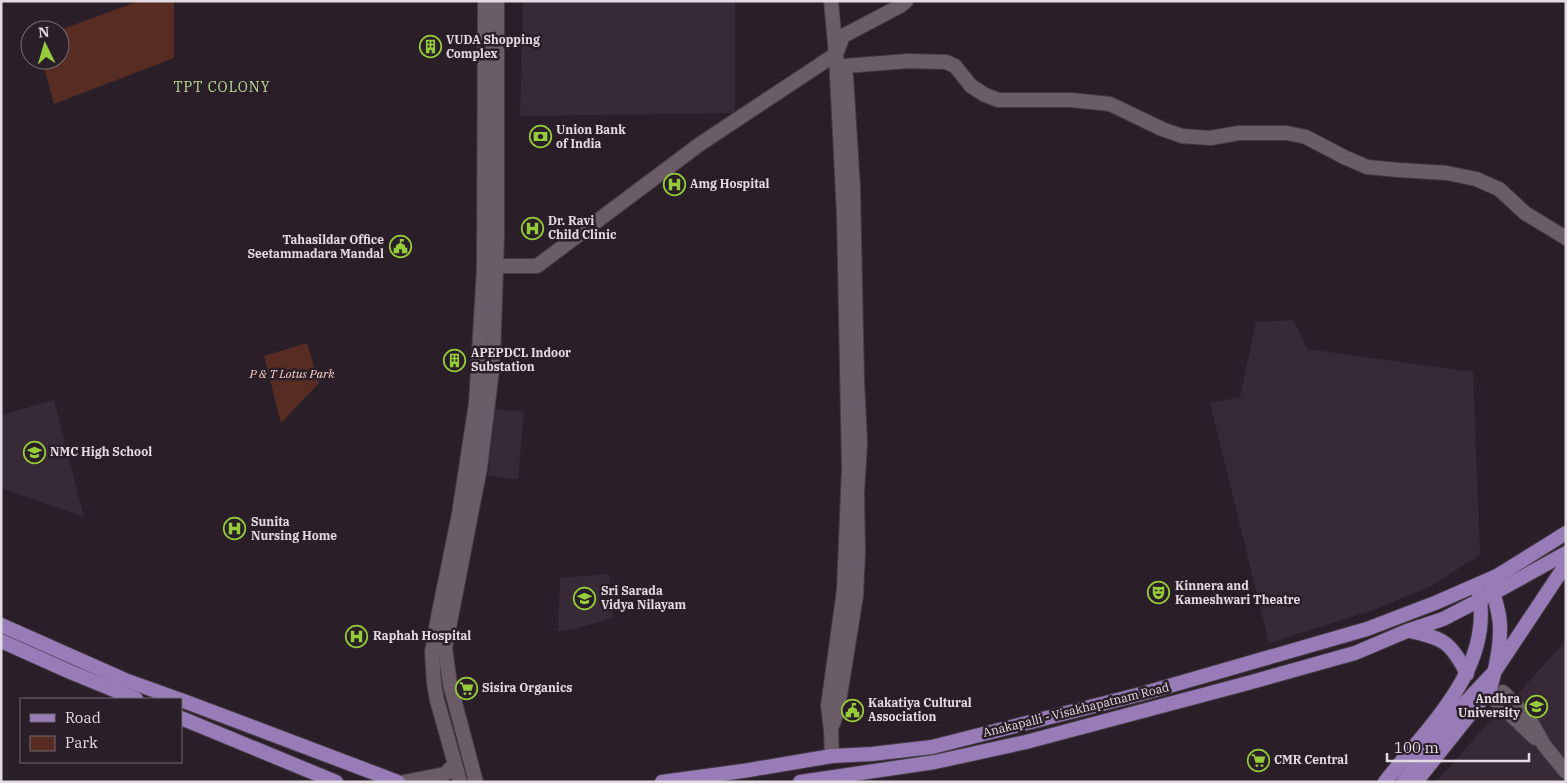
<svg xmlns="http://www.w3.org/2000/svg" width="1567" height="783" viewBox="0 0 1567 783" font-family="'IBM Plex Serif',serif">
	<rect width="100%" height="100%" fill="#2a1f28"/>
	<g fill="#382936">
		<path d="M523,1H735V113L520,116Z"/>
		<path d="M1294,320L1307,349L1473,372L1480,555L1431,586L1371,611L1269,643L1210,403L1240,397L1256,322Z"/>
		<path d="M54,400L84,517L1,488V415Z"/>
		<path d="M494,409L524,412L518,479L488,476Z"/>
		<path d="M609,574L613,618L578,628L558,631L560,578Z"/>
		<path d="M1566,640V782H1436L1496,714L1515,697Z"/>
	</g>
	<g fill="#572d23">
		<path d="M139,1H174V58L54,104L42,60H60V30Z"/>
		<path d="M307,343L319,383L281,423L264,356Z"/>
	</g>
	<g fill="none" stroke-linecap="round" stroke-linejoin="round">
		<defs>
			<g id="tertiary">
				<path d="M831,1L836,54L844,215L849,468L844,590L828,706L831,730L832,756"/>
				<path d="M845,66L908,61L946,62L955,66L971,86L985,95L998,100H1071L1110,104L1162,129L1182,136L1210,138L1239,133H1287L1306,137L1344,157L1367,167L1399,170L1447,173L1476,179L1499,189L1525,213L1566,238"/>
				<path d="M496,266H537L700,144L836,54L843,36L900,6L906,1"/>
				<path d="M1503,692L1530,720L1544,745L1566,772"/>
				<path d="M1495,700L1535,738"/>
				<path d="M833,724L838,708L856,596L858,552L857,493L860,443L857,380L853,188L846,76"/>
			</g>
			<g id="secondary">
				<path d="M404,782L445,774L455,764"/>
				<path d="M460,782L437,700L434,684L432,652L438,617L459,514L476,403L484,268L485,1"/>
				<path d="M476,782L450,684L445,648L480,468L493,362L497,237V1"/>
			</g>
			<g id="primary">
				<path d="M1,625L125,680L178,699"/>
				<path d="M1409,631C1443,638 1451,642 1467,674"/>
				<path d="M1,641L68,671L136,699"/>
				<path d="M181,700L398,782"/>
				<path d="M181,718L336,782"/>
				<path d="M662,782L743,771L832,756L872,754L932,747L1145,693L1367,629L1435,603L1497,576L1566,533"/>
				<path d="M800,782L935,762L1026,742L1248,683L1355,653L1407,631L1443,619L1503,588L1566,553"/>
				<path d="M1385,782C1427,727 1493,670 1479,594"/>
				<path d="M1403,782L1460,708L1495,671L1566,564"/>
				<path d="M1416,782L1490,689C1495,671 1500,651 1500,631C1501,616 1495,600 1491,585"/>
			</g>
		</defs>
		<use href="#tertiary" stroke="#443b43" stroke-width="16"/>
		<use href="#secondary" stroke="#443b43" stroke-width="16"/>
		<use href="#primary" stroke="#443b43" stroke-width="16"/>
		<use href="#tertiary" stroke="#6a5d68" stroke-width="14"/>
		<use href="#secondary" stroke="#6a5d68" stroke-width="14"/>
		<use href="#primary" stroke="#977cb8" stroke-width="14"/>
	</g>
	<defs>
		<symbol id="building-ring" viewBox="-11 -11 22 22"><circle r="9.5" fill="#2a1f28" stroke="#96cc39" stroke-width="1.5"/><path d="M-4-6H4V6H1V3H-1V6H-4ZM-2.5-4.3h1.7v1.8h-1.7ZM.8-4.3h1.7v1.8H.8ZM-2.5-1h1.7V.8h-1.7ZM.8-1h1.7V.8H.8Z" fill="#96cc39"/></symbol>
		<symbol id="bank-ring" viewBox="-11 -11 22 22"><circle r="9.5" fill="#2a1f28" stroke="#96cc39" stroke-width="1.5"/><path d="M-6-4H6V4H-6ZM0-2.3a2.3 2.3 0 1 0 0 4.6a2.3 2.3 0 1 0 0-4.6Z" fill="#96cc39"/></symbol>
		<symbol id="hospital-ring" viewBox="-11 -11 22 22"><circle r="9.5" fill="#2a1f28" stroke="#96cc39" stroke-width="1.5"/><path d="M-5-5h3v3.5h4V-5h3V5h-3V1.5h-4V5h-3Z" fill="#96cc39"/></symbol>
		<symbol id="civic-ring" viewBox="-11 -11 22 22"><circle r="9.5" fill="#2a1f28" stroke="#96cc39" stroke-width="1.5"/><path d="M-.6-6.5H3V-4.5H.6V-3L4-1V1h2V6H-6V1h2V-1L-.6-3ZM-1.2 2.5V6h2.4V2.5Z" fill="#96cc39"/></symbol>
		<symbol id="school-ring" viewBox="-11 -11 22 22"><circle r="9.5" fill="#2a1f28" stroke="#96cc39" stroke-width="1.5"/><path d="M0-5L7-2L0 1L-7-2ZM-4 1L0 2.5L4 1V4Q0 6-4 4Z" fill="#96cc39"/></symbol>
		<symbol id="theatre-ring" viewBox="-11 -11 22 22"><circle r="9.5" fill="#2a1f28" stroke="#96cc39" stroke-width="1.5"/><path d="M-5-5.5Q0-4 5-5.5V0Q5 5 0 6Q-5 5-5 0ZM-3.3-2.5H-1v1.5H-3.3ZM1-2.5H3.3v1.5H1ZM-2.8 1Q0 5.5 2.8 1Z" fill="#96cc39"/></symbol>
		<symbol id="supermarket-ring" viewBox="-11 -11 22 22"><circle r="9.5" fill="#2a1f28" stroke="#96cc39" stroke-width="1.5"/><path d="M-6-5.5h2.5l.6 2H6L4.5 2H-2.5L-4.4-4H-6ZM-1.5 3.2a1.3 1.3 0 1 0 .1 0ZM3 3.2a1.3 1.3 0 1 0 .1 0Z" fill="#96cc39"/></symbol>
		<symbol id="university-ring" viewBox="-11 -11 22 22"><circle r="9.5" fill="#2a1f28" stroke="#96cc39" stroke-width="1.5"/><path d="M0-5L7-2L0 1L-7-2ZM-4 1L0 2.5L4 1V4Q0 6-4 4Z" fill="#96cc39"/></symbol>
	</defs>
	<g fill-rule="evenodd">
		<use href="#building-ring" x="418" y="34" width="25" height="25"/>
		<use href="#bank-ring" x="528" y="124" width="25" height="25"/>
		<use href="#hospital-ring" x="662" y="172" width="25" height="25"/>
		<use href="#hospital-ring" x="520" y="216" width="25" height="25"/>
		<use href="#civic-ring" x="388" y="234" width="25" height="25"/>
		<use href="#building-ring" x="442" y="348" width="25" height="25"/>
		<use href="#school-ring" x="22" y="440" width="25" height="25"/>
		<use href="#hospital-ring" x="222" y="516" width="25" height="25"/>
		<use href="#theatre-ring" x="1146" y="580" width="25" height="25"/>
		<use href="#school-ring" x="572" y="586" width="25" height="25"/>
		<use href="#hospital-ring" x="344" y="624" width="25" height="25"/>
		<use href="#supermarket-ring" x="454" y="676" width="25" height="25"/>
		<use href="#university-ring" x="1524" y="694" width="25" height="25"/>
		<use href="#civic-ring" x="840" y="698" width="25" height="25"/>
		<use href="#supermarket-ring" x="1246" y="748" width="25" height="25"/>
	</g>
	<g text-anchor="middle" stroke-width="5" stroke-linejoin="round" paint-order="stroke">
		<g font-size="12" font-weight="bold" fill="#e3dbe1" stroke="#2a1f28" text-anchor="start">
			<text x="446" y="44">VUDA Shopping<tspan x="446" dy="14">Complex</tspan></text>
			<text x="556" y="134">Union Bank<tspan x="556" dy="14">of India</tspan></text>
			<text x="690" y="188">Amg Hospital</text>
			<text x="548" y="225">Dr. Ravi<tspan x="548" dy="14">Child Clinic</tspan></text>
			<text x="384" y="244" text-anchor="end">Tahasildar Office<tspan x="384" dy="14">Seetammadara Mandal</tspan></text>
			<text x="471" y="357">APEPDCL Indoor<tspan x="471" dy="14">Substation</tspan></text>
			<text x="50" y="456">NMC High School</text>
			<text x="251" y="526">Sunita<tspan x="251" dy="14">Nursing Home</tspan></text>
			<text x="1175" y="590">Kinnera and<tspan x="1175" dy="14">Kameshwari Theatre</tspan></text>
			<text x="601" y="595">Sri Sarada<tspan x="601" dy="14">Vidya Nilayam</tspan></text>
			<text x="373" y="640">Raphah Hospital</text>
			<text x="482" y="692">Sisira Organics</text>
			<text x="1520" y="703" text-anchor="end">Andhra<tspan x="1520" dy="14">University</tspan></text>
			<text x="868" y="707">Kakatiya Cultural<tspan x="868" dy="14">Association</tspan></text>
			<text x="1274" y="764">CMR Central</text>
		</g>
		<g font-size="12" font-style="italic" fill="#fdd2c7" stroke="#2a1f28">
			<text x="292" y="378">P &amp; T Lotus Park</text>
		</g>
		<g font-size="12" fill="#e3dbe1" stroke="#2a1f28">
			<text transform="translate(1076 710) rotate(-14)" y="4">Anakapalli - Visakhapatnam Road</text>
		</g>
		<g font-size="14" letter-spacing="1" fill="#bddd96" stroke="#2a1f28">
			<text x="222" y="92">TPT COLONY</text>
		</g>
	</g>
	<rect width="1567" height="783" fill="none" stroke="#e3dbe1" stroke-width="5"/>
	<rect x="20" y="698" width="162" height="65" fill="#2a1f28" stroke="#746a72"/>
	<rect x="30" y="714" width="25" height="8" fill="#977cb8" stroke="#746a72"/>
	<text x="65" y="723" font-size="15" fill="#e3dbe1">Road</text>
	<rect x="30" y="736" width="25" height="15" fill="#572d23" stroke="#746a72"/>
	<text x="65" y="748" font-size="15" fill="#e3dbe1">Park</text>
	<g transform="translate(45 45) rotate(355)"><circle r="24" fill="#2a1f28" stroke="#746a72"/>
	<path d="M0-4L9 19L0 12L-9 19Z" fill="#96cc39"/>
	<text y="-8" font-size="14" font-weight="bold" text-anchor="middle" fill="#e3dbe1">N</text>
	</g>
	<path d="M1387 753v8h142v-8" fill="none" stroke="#e3dbe1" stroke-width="2.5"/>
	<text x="1394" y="753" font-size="15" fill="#e3dbe1" stroke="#2a1f28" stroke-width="4" paint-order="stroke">100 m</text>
</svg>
